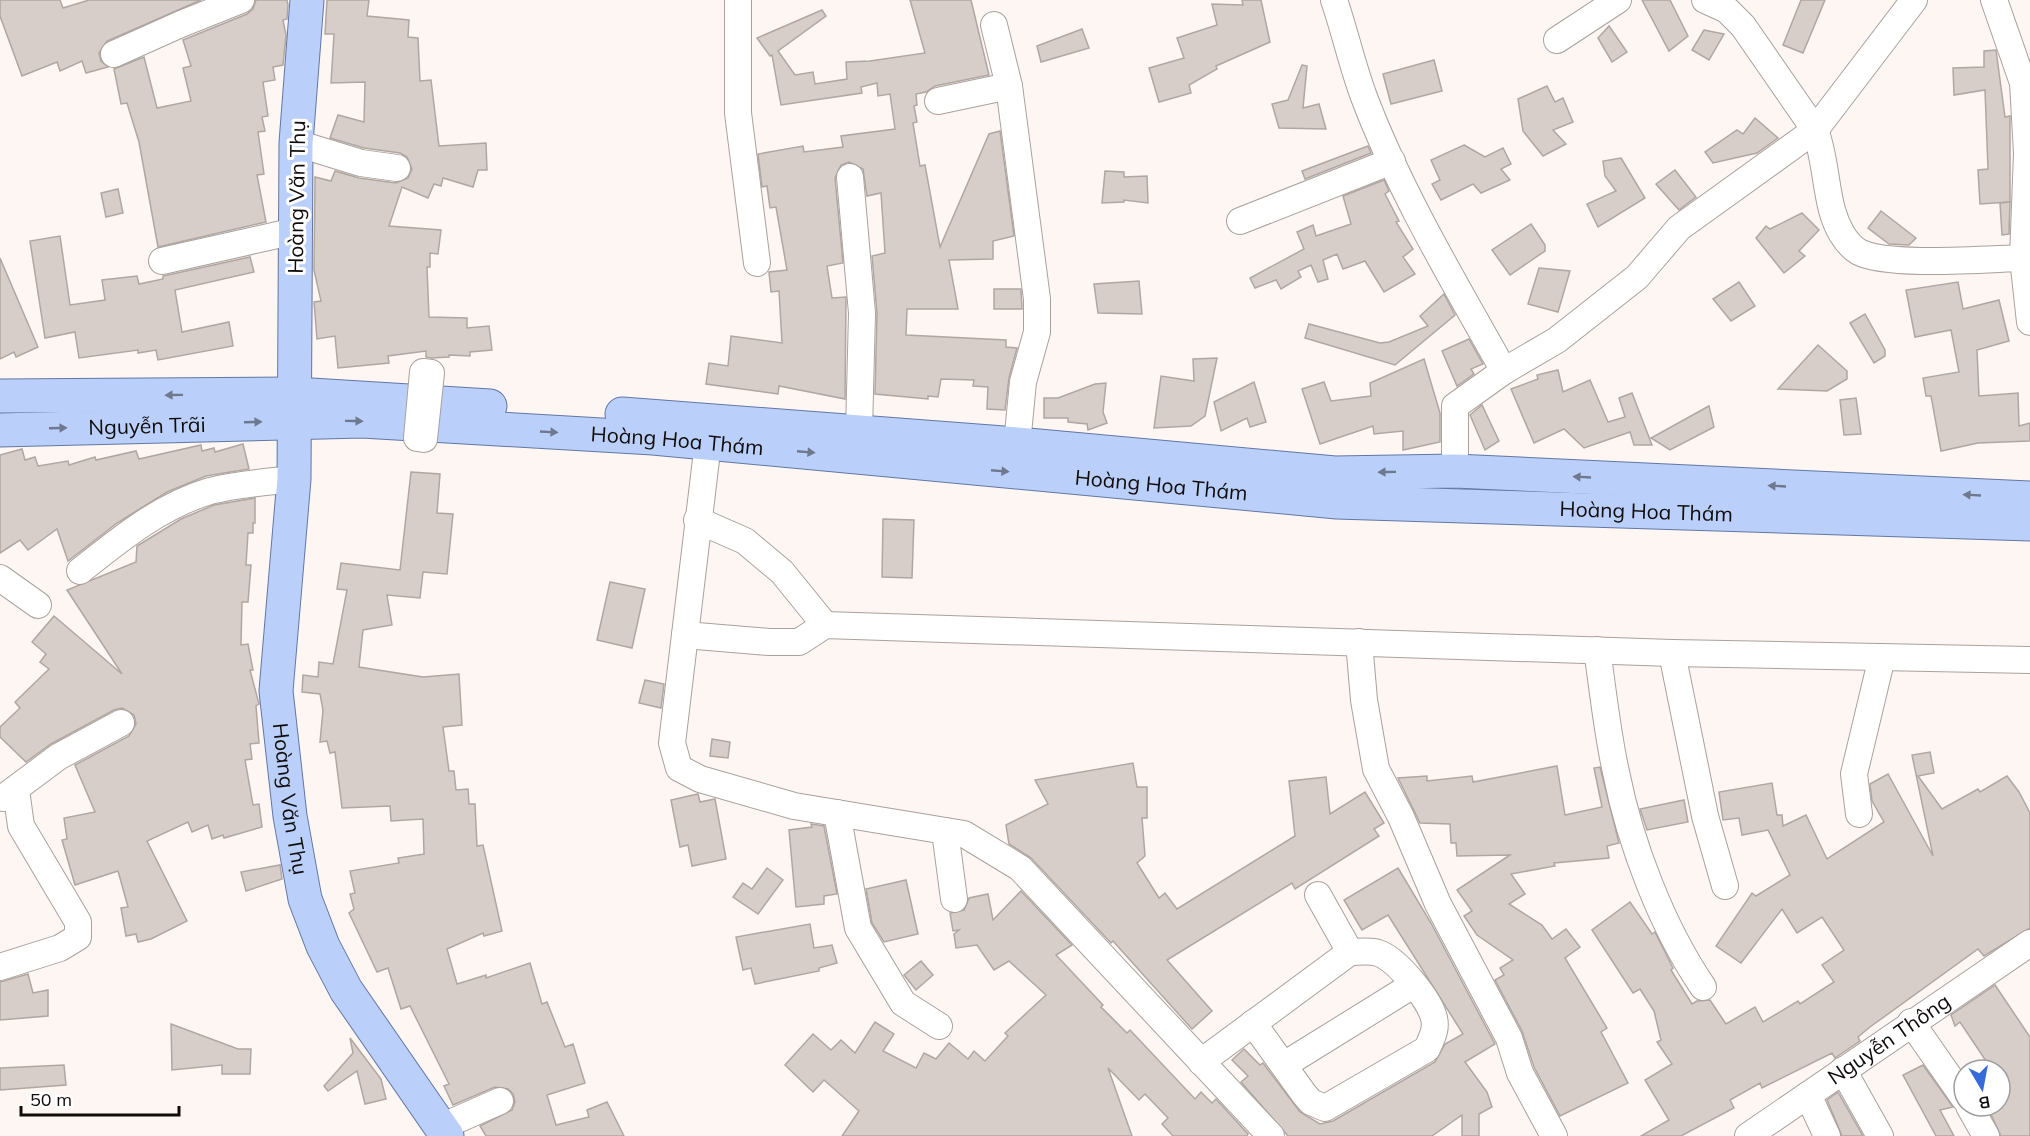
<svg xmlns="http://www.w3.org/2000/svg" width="2030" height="1136" viewBox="0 0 2030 1136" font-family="Mulish,sans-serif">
	<rect width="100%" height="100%" fill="#fef6f3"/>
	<g fill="#d7cdc9" stroke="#b0a7a2" stroke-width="1.5">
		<path d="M0,0H60L63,8L89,0H201L107,41L99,53L101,61L108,67L86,73L82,61L60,71L57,62L22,76L0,16Z"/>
		<path d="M256,0H287L288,5L287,19L283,20L286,35L283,65L273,67L275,80L263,82L268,116L262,117L265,131L258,132L264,174L257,175L266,222L158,247L139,142L127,103L121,104L114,69L144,57L157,108L191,101L183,68L191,66L183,40L247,14L253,9Z"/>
		<path d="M327,0H369L367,16L409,20L408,37L418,38L420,81L431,80L439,146L486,143L487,170H478L473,187L443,178L441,186L434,184L428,198L402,187L389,226L441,230L438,254L430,253V267H427L429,317L467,318V328L489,326L492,350L470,352V356L449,355V357L431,358L426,357V351L388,356L389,363L338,368L335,336L317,339L314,302L321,301L314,270L315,177L331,181L335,171L359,178L396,183L408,178L412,169L407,157L400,153L364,148L330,138L338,115L364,122L365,82L331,83L334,34H325Z"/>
		<path d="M910,0H971L989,75L935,86L926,92L916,94L917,105L914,106L917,122L913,123L920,166L925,165L940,247L989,134L1000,131L1014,236L993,241V259L949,260L958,309H907L906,335L1006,340V347L1017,348L1009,378L1005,410L987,409L988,387L973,386L974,380L941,379L938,397L928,396V399L875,394L877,313L872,256L885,253L881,193L867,196L863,169L849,162L841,165L835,178L843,263L827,266L832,298L846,297L845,399L779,386L778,394L706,384L709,363L728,366L731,336L782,343L779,291L771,292L769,272L787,270L776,207L770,208L767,186L762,187L758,154L803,146L804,152L843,147L841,136L895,129L890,94L878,96L877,83L861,87L862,93L781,105L772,55L770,56L757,38L822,10L826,16L778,51L795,75L813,72L815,84L847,79L846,62L870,61L925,53Z"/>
		<path d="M1242,0H1261L1270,42L1216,66L1217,69L1189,85L1191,93L1159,102L1149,68L1184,58L1177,38L1217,25L1212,4L1243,5Z"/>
		<path d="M1642,0H1670L1688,36L1669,51Z"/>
		<path d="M1801,0H1825L1803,53L1783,45Z"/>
		<path d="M1609,26L1627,52L1612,62L1598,38Z"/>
		<path d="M1082,29L1089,48L1041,62L1037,46Z"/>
		<path d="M1704,30L1724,34L1709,60L1692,50Z"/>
		<path d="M1996,50L2005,117L2010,116V202L1980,204L1978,170L1988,169L1985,90L1954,95L1953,68L1984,67V51Z"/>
		<path d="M1434,60L1442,91L1391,104L1383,74Z"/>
		<path d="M1302,65L1307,66L1303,108L1319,104L1326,129L1279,128L1272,104L1288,100Z"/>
		<path d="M1547,86L1555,102L1563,98L1573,122L1553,130L1566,144L1543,156L1523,131L1518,99Z"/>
		<path d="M1755,118L1778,138L1757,153L1713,163L1705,152L1737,130L1743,134Z"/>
		<path d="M1464,145L1485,157L1503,148L1511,164L1501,169L1510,180L1481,193L1473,184L1441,200L1432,184L1440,180L1431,160Z"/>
		<path d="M1368,146L1371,153L1305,179L1302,171Z"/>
		<path d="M1621,158L1645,198L1598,227L1587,204L1616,191L1605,176L1603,161Z"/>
		<path d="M1675,170L1696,197L1679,210L1656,184Z"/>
		<path d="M1105,171L1124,172V177L1147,176L1148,203L1124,200V202L1102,203Z"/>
		<path d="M1384,180L1389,191L1385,194L1399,221L1396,222L1413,249L1403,257L1415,274L1384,292L1365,261L1343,269L1337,254L1323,260L1328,279L1318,282L1311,265L1298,271L1301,277L1281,289L1276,280L1255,288L1250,278L1304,249L1297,232L1313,225L1316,236L1351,224L1343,196Z"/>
		<path d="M118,189L123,213L106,217L101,193Z"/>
		<path d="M2010,202L2009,234L2002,235L2000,203Z"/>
		<path d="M1881,211L1916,238L1909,245L1889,244L1868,228Z"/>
		<path d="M1802,213L1819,230L1799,251L1805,256L1784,273L1756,238L1766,226L1770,229Z"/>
		<path d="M1531,224L1545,245V251L1510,275L1492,250Z"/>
		<path d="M60,236L70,305L105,300L102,280L137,276L139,284L163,279V276L250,257L254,272L175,290L182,332L229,322L233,346L158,360L156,350L138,353V350L79,358L75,332L45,338L30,241Z"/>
		<path d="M0,258L38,347L16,357L14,352L0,359Z"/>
		<path d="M1539,268L1570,271L1558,312L1528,304Z"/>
		<path d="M1139,281L1142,314L1098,313L1094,284Z"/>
		<path d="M1739,282L1755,306L1731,321L1713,299Z"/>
		<path d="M1958,282L1963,309L1999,300L2009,341L1977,350L1979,396L2018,393L2019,426L2030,423V441L1978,443L1941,451L1931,396H1926L1923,378L1959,372L1951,330L1915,337L1906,290Z"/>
		<path d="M994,289H1021L1022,309H994Z"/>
		<path d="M1444,294L1455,315L1395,365L1305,338L1309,324L1380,343L1389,342L1428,326L1420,316Z"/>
		<path d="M1865,314L1885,350V356L1874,363L1850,323Z"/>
		<path d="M1469,339L1483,364L1471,369L1474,374L1457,386L1442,351Z"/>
		<path d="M1818,345L1847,371V379L1827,391L1778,389Z"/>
		<path d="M1217,358L1205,416L1191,426L1154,428L1161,376L1194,381L1193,359Z"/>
		<path d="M1424,359L1440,413V442L1403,450V431L1374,434L1373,426L1320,444L1302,389L1324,382L1331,401L1371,396L1370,383Z"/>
		<path d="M1558,370L1563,392L1590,380L1608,422L1625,417L1619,398L1632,393L1652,445H1634L1630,432L1584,448L1564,429L1534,443L1511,389L1538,379L1537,375Z"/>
		<path d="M1254,382L1266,422L1250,427L1247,418L1221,431L1214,402Z"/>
		<path d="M1106,383L1103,412L1107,423L1088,430L1087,424L1068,422V418H1044V398H1058L1095,384Z"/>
		<path d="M1856,398L1861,434L1844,435L1840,400Z"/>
		<path d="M1482,405L1499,441L1485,450L1470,415Z"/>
		<path d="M1709,406L1714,427L1670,450L1651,438Z"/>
		<path d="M243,444L249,469L206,476L167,492L117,523L68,561L57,529L28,550L20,540L0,553V455L22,449L25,460L35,457L38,466L68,461L69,465L95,457L96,460L136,451L139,459L201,445L202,451L214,448L215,452Z"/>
		<path d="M411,472L440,474L437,513L453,514L447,574L423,572L420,598L387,595L392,625L363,630L359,667L423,677L459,674L462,725L443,727L449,771H454L456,790L468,789L469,804H475L477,846L483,845L502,931L484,936L483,933L447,949L457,984L486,975V978L530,963L542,1004L547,1002L565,1047L573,1044L585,1083L547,1095L556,1125L589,1117L587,1110L607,1102L624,1136H486L480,1126L512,1110L515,1102L513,1094L508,1089L495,1087L453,1105L444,1086L449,1084L410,1006L401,1009L388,968L377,972L349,913L354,909L350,894L355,893L350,871L399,863L398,858L424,854L423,819L391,821L390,806L342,808L335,752L330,753L327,741L320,742L323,710L320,694L302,692L303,675L318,677L319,662L333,664L347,590L337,589L341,563L400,570Z"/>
		<path d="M255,498V523H253V533H248L246,565H251L248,602H242L241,645L248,644L253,670H250L259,704L256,706L259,743L250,744L252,759L245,760L253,805L259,804L262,827L224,838L223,835L212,839L208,825L192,832L188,822L147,841L187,921L151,939L138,942L136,934L126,936L121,908L128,907L118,871L75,885L62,840L67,839L64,818L95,812L75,765L129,736L136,724L134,715L122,708L114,710L51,744L26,762L0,737V727L20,708L15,702L49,669L40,662L46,654L32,642L54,616L122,674L67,590L136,562L137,546L181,519L214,505Z"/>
		<path d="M883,519L914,520L912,578L882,577Z"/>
		<path d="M610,582L645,589L632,648L597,640Z"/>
		<path d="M645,680L664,684L661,708L639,703Z"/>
		<path d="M712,739L730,742L728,758L710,756Z"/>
		<path d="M1930,752L1934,773L1918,776L1942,809L1978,789L1980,792L2007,776L2019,792L2030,813V928L1984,956L1978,949L1870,1027L1858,1037L1860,1041L1838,1056L1835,1058L1832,1053L1762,1088L1760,1083L1730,1100L1734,1108L1681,1136H1641L1669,1120L1645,1080L1672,1064L1657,1042L1661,1040L1654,1011L1640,989L1633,993L1592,930L1630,902L1652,934L1655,932L1673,968L1671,970L1692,1004L1697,1001L1710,1000L1726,1024L1755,1007L1763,1022L1798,1001L1800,1004L1834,982L1822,965L1844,950L1822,917L1797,933L1782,909L1741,963L1716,946L1752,893L1756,896L1790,875L1768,830L1742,835L1739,818L1723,820L1719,792L1772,783L1777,815H1782L1783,826L1806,815L1827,859L1884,822L1872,801L1870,784L1888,774L1933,856L1912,755Z"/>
		<path d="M1133,763L1137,787H1147V818H1142L1145,856L1137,863L1159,898L1165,893L1177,909L1295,836L1289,781L1326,777L1330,814L1365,792L1384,823L1374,829L1379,836L1295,889L1292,883L1167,960L1212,1011L1192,1029L1113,941L1111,943L1031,858L1009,844L1006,825L1048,804L1035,780Z"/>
		<path d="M1557,766L1565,815L1602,807L1594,768L1600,767L1619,843L1607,846L1609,858L1554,863L1555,866L1511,874L1525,894L1509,904L1542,925L1552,939L1566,929L1580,947L1565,958L1607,1028L1601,1032L1628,1083L1560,1116L1534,1067L1522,1031L1495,980L1504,975L1500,968L1513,960L1477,935L1464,916L1472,911L1457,890L1510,855L1457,856L1456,843H1451L1450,824L1420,823L1398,778L1427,776V781L1472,776L1473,782Z"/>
		<path d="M698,794L700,802L715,799L726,859L692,866L688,845L680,847L671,800Z"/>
		<path d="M1684,800L1688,822L1647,830L1640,809Z"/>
		<path d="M811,824L824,826L837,894L824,896V904L796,907L789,830L812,827Z"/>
		<path d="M280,865L282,879L246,891L241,872Z"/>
		<path d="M767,868L783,880L758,914L733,897L743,883L752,889Z"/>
		<path d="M1398,868L1431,923L1495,1044L1465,1062L1487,1092L1492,1107L1479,1114V1136H1462V1115L1432,1136H1288L1241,1082L1248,1076L1232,1060L1244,1049L1260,1065L1263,1063L1300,1112L1320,1124L1333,1121L1435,1062L1445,1044L1463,1034L1388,915L1362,930L1344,900Z"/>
		<path d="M906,880L918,934L884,942L872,923L866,889Z"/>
		<path d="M1021,891L1072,945L1056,955L1103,1005L1101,1007L1127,1033L1130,1030L1195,1099L1201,1092L1212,1103L1216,1099L1248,1134L1247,1136H1173L1162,1124L1168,1118L1145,1094L1139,1100L1108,1068L1132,1136H842L859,1111L824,1080L813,1092L785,1065L813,1034L831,1050L841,1040L855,1053L875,1022L894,1034L883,1051L916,1068L924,1053L936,1059L949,1043L968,1059L974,1051L985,1061L1008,1036L1005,1033L1046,995L1009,961L994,970L977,945L956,948L954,934L959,930L953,931L950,913L964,910L969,898L988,894L993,920Z"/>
		<path d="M810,924L814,948L832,945L837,963L819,968V971L755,984L751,968L743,970L736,937Z"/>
		<path d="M921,961L933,975L916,990L904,975Z"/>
		<path d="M28,974L33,993L48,990V1016L0,1020V982Z"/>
		<path d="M1995,985L2030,1037V1136H2001L1987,1106H2000V1070H1992L1960,1022L1955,1026L1951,1015Z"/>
		<path d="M171,1024L238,1049H251L250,1074H222V1065L172,1070Z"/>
		<path d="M350,1038L381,1079L386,1099L365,1104L357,1071L328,1091L324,1086L353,1053Z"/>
		<path d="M64,1065L66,1085L0,1090V1068Z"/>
		<path d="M1923,1065L1953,1107L1940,1110L1954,1136H1936L1903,1075Z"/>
		<path d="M1838,1092L1863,1136H1842L1827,1100Z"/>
	</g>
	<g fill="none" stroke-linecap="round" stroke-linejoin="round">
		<defs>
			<g id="minor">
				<path d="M738,0V113L757,263"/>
				<path d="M1334,0C1345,32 1352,65 1364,97C1400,192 1454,282 1504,371"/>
				<path d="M1705,0L1727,10L1743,26L1815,130C1825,156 1825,184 1832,210C1836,225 1845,244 1859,252C1888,267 1986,259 2023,258"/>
				<path d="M1994,0L2023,83L2027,153L2023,258L2030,322"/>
				<path d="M994,25L1009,86L1037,299V332L1023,382L1017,444"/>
				<path d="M1557,40L1618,0"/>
				<path d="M114,54L181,24L241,0"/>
				<path d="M938,101L1009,86"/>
				<path d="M296,143L361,163L397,168"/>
				<path d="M850,177L862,313L859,431"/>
				<path d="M1240,221L1392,161"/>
				<path d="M162,261L295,231"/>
				<path d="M708,443L672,743L679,768L700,779L794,806L964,834L1020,868L1271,1136"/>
				<path d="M1455,471V406L1504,371L1557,340L1637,277L1679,228L1815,130L1914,0"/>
				<path d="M697,520L745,541L782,572L825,625"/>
				<path d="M80,571C120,539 160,506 210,491C237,484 266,482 294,479"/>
				<path d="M0,578L38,605"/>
				<path d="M685,635L769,642H799L825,625L1672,653L2030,660"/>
				<path d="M1359,642L1364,700L1376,769L1401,817L1438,904L1509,1038L1520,1073L1554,1136"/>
				<path d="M1597,650C1603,690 1607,732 1616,772C1630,843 1662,927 1703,987"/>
				<path d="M1672,653L1705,816L1725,886"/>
				<path d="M3,798L58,757L121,723"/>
				<path d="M837,813L858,928L903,1003L939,1026"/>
				<path d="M1859,814L1854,774L1882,657"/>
				<path d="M945,831L954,899"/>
				<path d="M0,967L60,948L78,937V922L21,826L16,790"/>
				<path d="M1911,1022L1964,1098"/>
				<path d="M1253,1023L1304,1094L1311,1102L1325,1108L1427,1049C1431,1039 1437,1030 1434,1018C1430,1000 1397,959 1378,953C1370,950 1358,952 1350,952L1318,895"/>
				<path d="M1201,1062L1350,952"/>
				<path d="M1284,1065L1413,985"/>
				<path d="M1843,1070L1880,1136"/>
				<path d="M1808,1095L1827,1136"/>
				<path d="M1969,1106L1986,1136"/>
				<path d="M441,1127L500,1101"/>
				<path id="s1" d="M1748,1136L2030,943"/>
			</g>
			<g id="major">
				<path id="s2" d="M307,0L296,143L294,479L276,691L290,816L305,899L323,946L346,990L447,1136"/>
				<path d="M0,396L295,394L490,406"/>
				<path d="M622,414L1017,444L1335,473L1455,471L2030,498"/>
				<path id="s3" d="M0,430L362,421L653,438L1337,502L2030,524"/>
			</g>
		</defs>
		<use href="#minor" stroke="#a9a19c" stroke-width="28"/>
		<use href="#major" stroke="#6177a4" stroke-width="35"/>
		<use href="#minor" stroke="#fff" stroke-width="26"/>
		<use href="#major" stroke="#bad0fa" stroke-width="33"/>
		<defs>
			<path id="minor-bridge" d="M423,372L431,373L424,439L417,438Z"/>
		</defs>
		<use href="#minor-bridge" stroke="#a9a19c" stroke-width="28" stroke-linecap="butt"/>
		<use href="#minor-bridge" stroke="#fff" stroke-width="26"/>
	</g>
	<defs><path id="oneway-solid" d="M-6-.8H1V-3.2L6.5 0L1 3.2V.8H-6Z" transform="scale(1.5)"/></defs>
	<g fill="#6e788e">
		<use href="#oneway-solid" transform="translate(174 395) rotate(179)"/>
		<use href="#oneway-solid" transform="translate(354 421) rotate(1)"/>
		<use href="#oneway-solid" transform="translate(253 422) rotate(-2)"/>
		<use href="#oneway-solid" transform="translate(58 428) rotate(-2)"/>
		<use href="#oneway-solid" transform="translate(549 432) rotate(3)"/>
		<use href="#oneway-solid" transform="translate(806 452) rotate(5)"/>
		<use href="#oneway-solid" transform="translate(1000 471) rotate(5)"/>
		<use href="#oneway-solid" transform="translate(1387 472) rotate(179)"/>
		<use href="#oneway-solid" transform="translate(1582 477) rotate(-177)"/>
		<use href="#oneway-solid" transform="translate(1777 486) rotate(-177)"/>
		<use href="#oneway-solid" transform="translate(1972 495) rotate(-177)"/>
	</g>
	<g text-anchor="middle" stroke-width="6" stroke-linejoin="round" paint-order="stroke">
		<g font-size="21" fill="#100c0b" stroke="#fff">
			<text transform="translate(297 197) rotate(-89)" y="7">Hoàng Văn Thụ</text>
			<text dy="7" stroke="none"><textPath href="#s3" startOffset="147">Nguyễn Trãi</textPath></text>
			<text dy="7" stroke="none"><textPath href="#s3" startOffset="678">Hoàng Hoa Thám</textPath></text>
			<text dy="7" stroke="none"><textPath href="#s3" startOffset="1164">Hoàng Hoa Thám</textPath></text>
			<text dy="7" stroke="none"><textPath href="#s3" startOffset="1650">Hoàng Hoa Thám</textPath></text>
			<text dy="7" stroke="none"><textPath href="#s2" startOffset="801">Hoàng Văn Thụ</textPath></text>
			<text dy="7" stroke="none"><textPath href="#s1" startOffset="171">Nguyễn Thông</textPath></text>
		</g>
	</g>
	<g transform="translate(1982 1088) rotate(170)"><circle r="28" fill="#ffffff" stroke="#9f9e9d" stroke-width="1.5"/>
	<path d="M0-4.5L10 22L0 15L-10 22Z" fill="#376bda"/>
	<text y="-9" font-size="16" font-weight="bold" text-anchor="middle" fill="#100c0b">B</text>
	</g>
	<path d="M21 1106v9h158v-9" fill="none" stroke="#100c0b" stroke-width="3"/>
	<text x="30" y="1106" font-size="18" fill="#100c0b" stroke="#ffffff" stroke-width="4.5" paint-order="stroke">50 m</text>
</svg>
